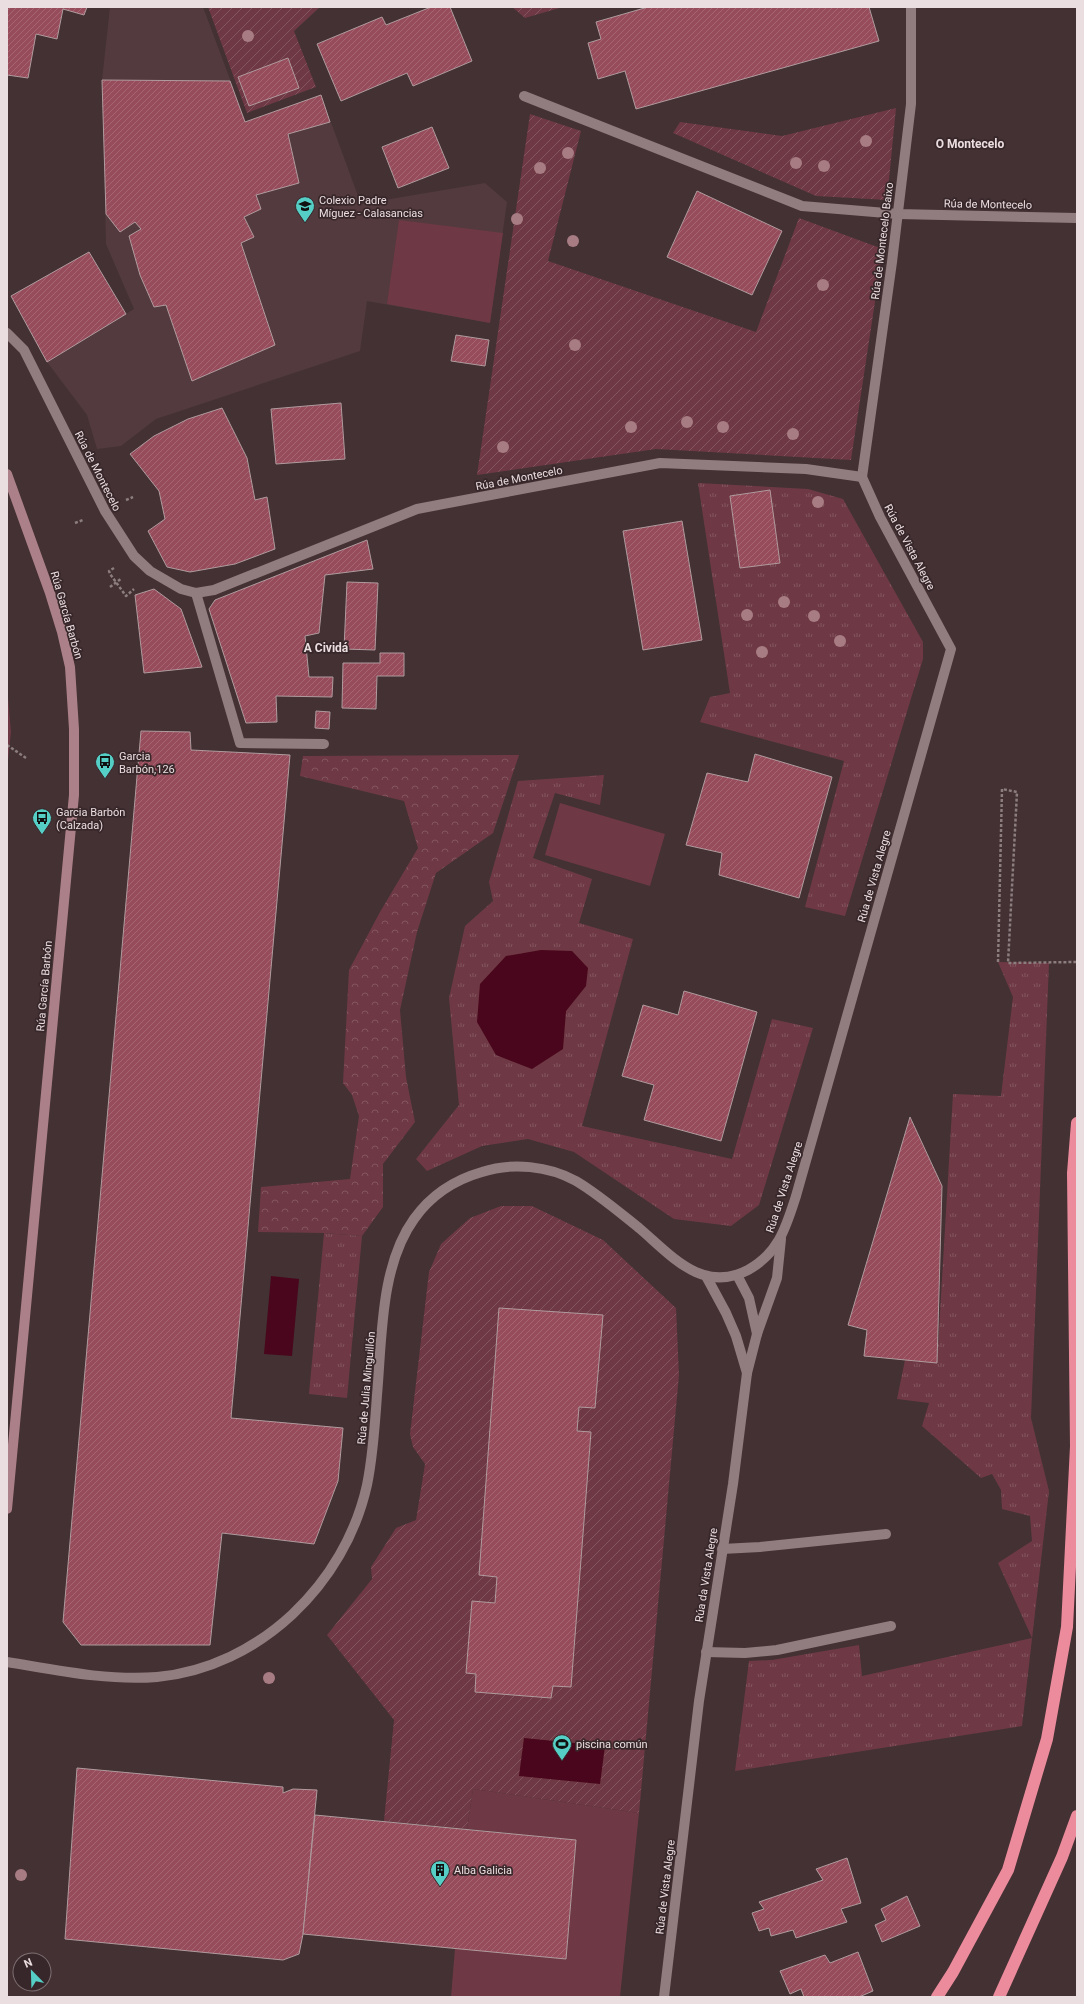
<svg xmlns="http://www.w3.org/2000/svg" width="1084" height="2004" viewBox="0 0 1084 2004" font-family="Roboto,sans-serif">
	<defs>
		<pattern id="grass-tufts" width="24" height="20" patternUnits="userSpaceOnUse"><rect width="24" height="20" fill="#6e3944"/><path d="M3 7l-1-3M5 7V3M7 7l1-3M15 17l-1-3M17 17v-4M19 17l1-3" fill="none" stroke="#83555f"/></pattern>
		<pattern id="forest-crowns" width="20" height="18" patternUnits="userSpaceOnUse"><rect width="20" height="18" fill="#6e3944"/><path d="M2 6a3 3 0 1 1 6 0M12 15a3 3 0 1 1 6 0" fill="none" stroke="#83555f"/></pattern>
		<pattern id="garden-furrows" width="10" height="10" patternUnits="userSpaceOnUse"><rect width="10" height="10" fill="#6e3944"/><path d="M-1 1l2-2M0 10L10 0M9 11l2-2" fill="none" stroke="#83555f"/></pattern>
		<pattern id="building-hatch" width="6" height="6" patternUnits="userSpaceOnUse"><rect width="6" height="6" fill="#964c5b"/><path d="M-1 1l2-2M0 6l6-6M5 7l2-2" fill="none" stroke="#a56572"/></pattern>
	</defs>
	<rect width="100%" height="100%" fill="#433134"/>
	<path fill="#533a3e" d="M110,7H203L246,122L321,95L361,204L485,183L507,202L490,323L367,301L360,351L156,419L121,446L97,449L87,415L47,362L134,309L106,244L102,80Z"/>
	<g fill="url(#grass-tufts)">
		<path d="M698,483L808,489L843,499L923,642V659L845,916L805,907L844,761L700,722L710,697L730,693Z"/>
		<path d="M604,775L600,805L555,793L533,858L592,879L579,923L633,939L582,1126L732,1159L772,1019L813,1028L759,1205L731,1226L674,1219L574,1152L528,1139L482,1146L427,1171L416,1159L459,1105L449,998L465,926L493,901L489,882L518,781Z"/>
		<path d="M998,962L1049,963L1031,1418L1049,1491L1022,1726L735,1771L749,1661L772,1660L859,1645L862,1676L1032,1638L998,1563L1032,1541L1030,1516L1002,1509L1001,1490L992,1474L981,1478L922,1426L929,1403L897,1399L905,1360L937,1363L953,1094L1001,1096L1013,997Z"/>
		<path d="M324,1233L362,1236L347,1398L309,1394Z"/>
	</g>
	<path fill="url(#forest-crowns)" d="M519,755L493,833L436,873L417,932L400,1010L406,1077L415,1122L383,1164V1207L362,1236L324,1233L258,1232L261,1187L350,1179L359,1116L352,1095L343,1083L349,970L380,912L418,848L404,801L300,776L303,756Z"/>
	<g fill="#6e3944">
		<path d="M399,220L503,233L490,323L387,304Z"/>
		<path d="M7,685L11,732L7,770Z"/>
		<path d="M560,803L665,834L650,886L545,855Z"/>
		<path d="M473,1789L639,1813L620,1997H451L455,1948L566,1959L576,1840L467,1829Z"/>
	</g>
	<g fill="url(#garden-furrows)">
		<path d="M208,7H320L294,31L316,87L247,113Z"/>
		<path d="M512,7H563L525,18Z"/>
		<path d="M896,108L887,200L816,196L673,133L680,122L782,136Z"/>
		<path d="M530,114L581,131L548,261L756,332L799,218L883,249L851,460L656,449L477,475Z"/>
		<path d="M501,1206H532L603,1240L676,1308L679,1375L639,1813L473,1789L467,1829L384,1821L394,1720L327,1635L372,1579L371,1567L396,1528L416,1520L425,1464L413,1447L410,1434L429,1272L441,1244L470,1218Z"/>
	</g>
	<g fill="#4a061c">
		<path d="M541,950L572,951L588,968L586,986L566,1011L563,1049L532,1069L496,1055L477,1022L480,984L506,956Z"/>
		<path d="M271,1276L299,1279L292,1356L264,1354Z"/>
		<path d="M524,1738L605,1746L600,1784L519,1776Z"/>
	</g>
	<g fill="url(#building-hatch)" stroke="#b09b9e">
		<path d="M7,7H87L84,15L63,9L57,39L36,34L28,78L7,75Z"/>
		<path d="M431,7H450L472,61L413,86L407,73L341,101L317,44L382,17L386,25Z"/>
		<path d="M648,7H869L879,41L636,109L625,71L598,79L588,43L601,39L596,22Z"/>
		<path d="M288,58L299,88L249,106L238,77Z"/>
		<path d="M102,80L230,81L245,122L321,95L330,122L288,134L299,183L256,195L261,209L244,217L254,237L241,243L275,345L192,381L166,305L154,307L140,275L129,236L141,229L135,222L120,232L106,214Z"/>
		<path d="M432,127L449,168L398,188L382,147Z"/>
		<path d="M697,191L782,231L752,295L667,257Z"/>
		<path d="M89,252L126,314L47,362L11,296Z"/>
		<path d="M456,335L489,340L485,366L451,361Z"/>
		<path d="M341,403L345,459L276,464L271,409Z"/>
		<path d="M222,408L247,458L255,500L267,497L275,549L235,564L190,572L167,567L148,531L165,519L159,491L130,454L154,436L188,419Z"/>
		<path d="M770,490L780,563L740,568L730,496Z"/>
		<path d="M682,521L702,640L643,650L623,531Z"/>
		<path d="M367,540L373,569L325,575L319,633L305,636L309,677H333L332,697L276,696L277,722L246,723L209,609L215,600Z"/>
		<path d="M347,582L378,583L375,650L344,649Z"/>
		<path d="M154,589L181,609L202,667L144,673L135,595Z"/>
		<path d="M380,653H404V676H377L376,709L342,708L343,663H380Z"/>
		<path d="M316,711L330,712L329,729L315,728Z"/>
		<path d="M141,731L190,732L191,750L290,755L231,1418L343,1428L338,1481L314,1544L222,1533L210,1645H81L63,1622Z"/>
		<path d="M755,754L832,777L799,898L719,875L722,853L686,845L707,773L748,782Z"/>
		<path d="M684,991L757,1012L721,1141L644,1120L654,1085L622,1076L643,1005L678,1015Z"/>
		<path d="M910,1117L942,1186L937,1363L864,1356L867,1330L848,1325Z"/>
		<path d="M499,1308L603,1315L595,1408L579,1407L577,1431L591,1432L571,1687L553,1686L551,1698L475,1692L476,1674L466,1673L472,1601L495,1603L497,1577L479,1575Z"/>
		<path d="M77,1768L283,1787V1793L293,1789L317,1790L303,1934L299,1954L283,1960L65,1939Z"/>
		<path d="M315,1815L576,1840L566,1959L303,1934Z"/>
		<path d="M847,1858L861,1903L841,1909L847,1922L796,1938L793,1930L771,1936L769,1928L759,1931L752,1913L764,1909L759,1902L823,1880L816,1869Z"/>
		<path d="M907,1896L920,1926L882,1942L875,1925L886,1920L881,1909Z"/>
		<path d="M858,1952L873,1991L859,1997H804L801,1989L790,1994L780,1971L825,1955L830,1963Z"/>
	</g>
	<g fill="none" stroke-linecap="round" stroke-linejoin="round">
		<g stroke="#8c7d7f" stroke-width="2.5" stroke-dasharray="3 2" stroke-linecap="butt">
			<path d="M126,500L133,497"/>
			<path d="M75,523L83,520"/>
			<path d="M114,568L109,571L110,574L126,596L134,589"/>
			<path d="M110,587L122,578"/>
			<path d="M7,745L26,758"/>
			<path d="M998,962L1002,789L1017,792L1008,963L1077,962"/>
		</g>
		<g stroke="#917c7f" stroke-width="10">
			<path d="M722,1549L760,1547L886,1534"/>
			<path d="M706,1652L745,1653L777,1650L891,1626"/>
		</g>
		<g stroke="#917c7f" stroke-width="10">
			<path d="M524,96L802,206L898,214L1077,218"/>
			<path d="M7,333L24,350L105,511L134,556L150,571L181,589L196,593L214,590L417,509L660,463L806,469L862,477"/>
			<path d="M862,477L892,262L911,104V7"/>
			<path d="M196,593L240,743L324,744"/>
			<path d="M737,1275L749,1298L757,1334"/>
			<path d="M706,1276L726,1313L736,1336L747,1373"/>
			<path d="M7,1662C56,1670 107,1681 157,1677C260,1667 345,1584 367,1485C373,1456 375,1425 377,1395C382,1340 380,1266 414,1219C431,1195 454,1180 482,1172C512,1162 549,1166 576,1181C598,1194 619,1212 639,1228C671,1255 702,1294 748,1270C779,1253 786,1227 796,1196L951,649L880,517L862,477"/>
			<path d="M664,1997L699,1701L733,1484L747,1373L757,1334L777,1278L781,1239"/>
		</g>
		<path stroke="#ac8088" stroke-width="10" d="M7,474L50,593L62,632L70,667L74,729V795L7,1509"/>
		<g stroke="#ec8b9c" stroke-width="12">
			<path d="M937,1997L953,1972L1008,1870L1047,1739L1067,1627L1076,1446L1073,1173L1077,1123"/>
			<path d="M999,1997L1062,1857L1077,1816"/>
		</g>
	</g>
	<g fill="#a87c83">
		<circle cx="248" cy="36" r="6"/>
		<circle cx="866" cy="141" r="6"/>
		<circle cx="568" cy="153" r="6"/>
		<circle cx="796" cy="163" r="6"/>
		<circle cx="824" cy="166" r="6"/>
		<circle cx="540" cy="168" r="6"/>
		<circle cx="517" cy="219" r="6"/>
		<circle cx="573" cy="241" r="6"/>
		<circle cx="823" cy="285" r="6"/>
		<circle cx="575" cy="345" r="6"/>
		<circle cx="687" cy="422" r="6"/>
		<circle cx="631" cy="427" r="6"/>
		<circle cx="723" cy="427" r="6"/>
		<circle cx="793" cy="434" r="6"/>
		<circle cx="503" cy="447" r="6"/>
		<circle cx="818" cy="502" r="6"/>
		<circle cx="784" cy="602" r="6"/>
		<circle cx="747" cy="615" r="6"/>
		<circle cx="814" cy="616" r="6"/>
		<circle cx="840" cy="641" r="6"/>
		<circle cx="762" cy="652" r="6"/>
		<circle cx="269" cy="1678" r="6"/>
		<circle cx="21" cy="1875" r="6"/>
	</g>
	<defs>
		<symbol id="school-pin" viewBox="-11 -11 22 30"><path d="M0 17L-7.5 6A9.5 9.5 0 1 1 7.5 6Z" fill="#55cec5" stroke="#38272a"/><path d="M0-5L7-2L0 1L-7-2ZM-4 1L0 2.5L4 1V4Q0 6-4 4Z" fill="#111"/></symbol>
		<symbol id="bus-pin" viewBox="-11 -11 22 30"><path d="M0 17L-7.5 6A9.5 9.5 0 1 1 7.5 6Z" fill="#55cec5" stroke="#38272a"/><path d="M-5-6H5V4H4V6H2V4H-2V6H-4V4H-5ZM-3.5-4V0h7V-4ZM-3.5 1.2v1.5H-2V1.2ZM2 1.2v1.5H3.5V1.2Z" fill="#111"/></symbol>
		<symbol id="stadium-pin" viewBox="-11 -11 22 30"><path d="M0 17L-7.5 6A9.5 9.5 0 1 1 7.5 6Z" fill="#55cec5" stroke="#38272a"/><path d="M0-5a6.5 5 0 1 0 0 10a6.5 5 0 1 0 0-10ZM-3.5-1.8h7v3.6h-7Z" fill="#111"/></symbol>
		<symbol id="building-pin" viewBox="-11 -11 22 30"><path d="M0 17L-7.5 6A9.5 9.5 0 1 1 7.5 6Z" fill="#55cec5" stroke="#38272a"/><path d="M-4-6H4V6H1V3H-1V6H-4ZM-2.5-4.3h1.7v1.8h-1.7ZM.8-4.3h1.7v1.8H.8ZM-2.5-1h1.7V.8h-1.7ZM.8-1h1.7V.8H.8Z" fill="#111"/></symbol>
	</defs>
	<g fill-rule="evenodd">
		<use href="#school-pin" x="294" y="195" width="22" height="30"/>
		<use href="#bus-pin" x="94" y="751" width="22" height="30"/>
		<use href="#bus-pin" x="31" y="807" width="22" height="30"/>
		<use href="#stadium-pin" x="551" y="1733" width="22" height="30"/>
		<use href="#building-pin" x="429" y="1859" width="22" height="30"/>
	</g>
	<g text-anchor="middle" stroke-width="3.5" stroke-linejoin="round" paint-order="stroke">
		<g font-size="11" fill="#eadee0" stroke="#38272a" text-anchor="start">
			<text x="319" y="204">Colexio Padre<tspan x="319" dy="13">Míguez - Calasancias</tspan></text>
			<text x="119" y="760">Garcia<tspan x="119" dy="13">Barbón,126</tspan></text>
			<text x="56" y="816">Garcia Barbón<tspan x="56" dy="13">(Calzada)</tspan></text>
			<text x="576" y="1748">piscina común</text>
			<text x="454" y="1874">Alba Galicia</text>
		</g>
		<g font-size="11" fill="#eadee0" stroke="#38272a">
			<text transform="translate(988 204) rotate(1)" y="4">Rúa de Montecelo</text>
			<text transform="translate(882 241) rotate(-83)" y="4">Rúa de Montecelo Baixo</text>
			<text transform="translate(98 471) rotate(63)" y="4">Rúa de Montecelo</text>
			<text transform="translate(519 478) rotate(-11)" y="4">Rúa de Montecelo</text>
			<text transform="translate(910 547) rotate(62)" y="4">Rúa de Vista Alegre</text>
			<text transform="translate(67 615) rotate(74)" y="4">Rúa García Barbón</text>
			<text transform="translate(874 876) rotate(-74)" y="4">Rúa de Vista Alegre</text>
			<text transform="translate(44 986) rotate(-85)" y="4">Rúa García Barbón</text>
			<text transform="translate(784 1187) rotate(-72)" y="4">Rúa de Vista Alegre</text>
			<text transform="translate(366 1388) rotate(-85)" y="4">Rúa de Julia Minguillón</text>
			<text transform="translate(706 1575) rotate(-81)" y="4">Rúa da Vista Alegre</text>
			<text transform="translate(665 1887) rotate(-83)" y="4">Rúa de Vista Alegre</text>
		</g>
		<g font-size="12" font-weight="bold" fill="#eadee0" stroke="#38272a">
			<text x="970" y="148">O Montecelo</text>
			<text x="326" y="652">A Cividá</text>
		</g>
	</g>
	<rect width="1084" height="2004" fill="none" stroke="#eadee0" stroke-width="16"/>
	<g transform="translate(32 1972) rotate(337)"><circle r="19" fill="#38272a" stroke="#7f7073"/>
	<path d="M0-3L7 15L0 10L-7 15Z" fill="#55cec5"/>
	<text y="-6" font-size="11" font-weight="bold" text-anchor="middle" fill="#eadee0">N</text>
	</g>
</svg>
